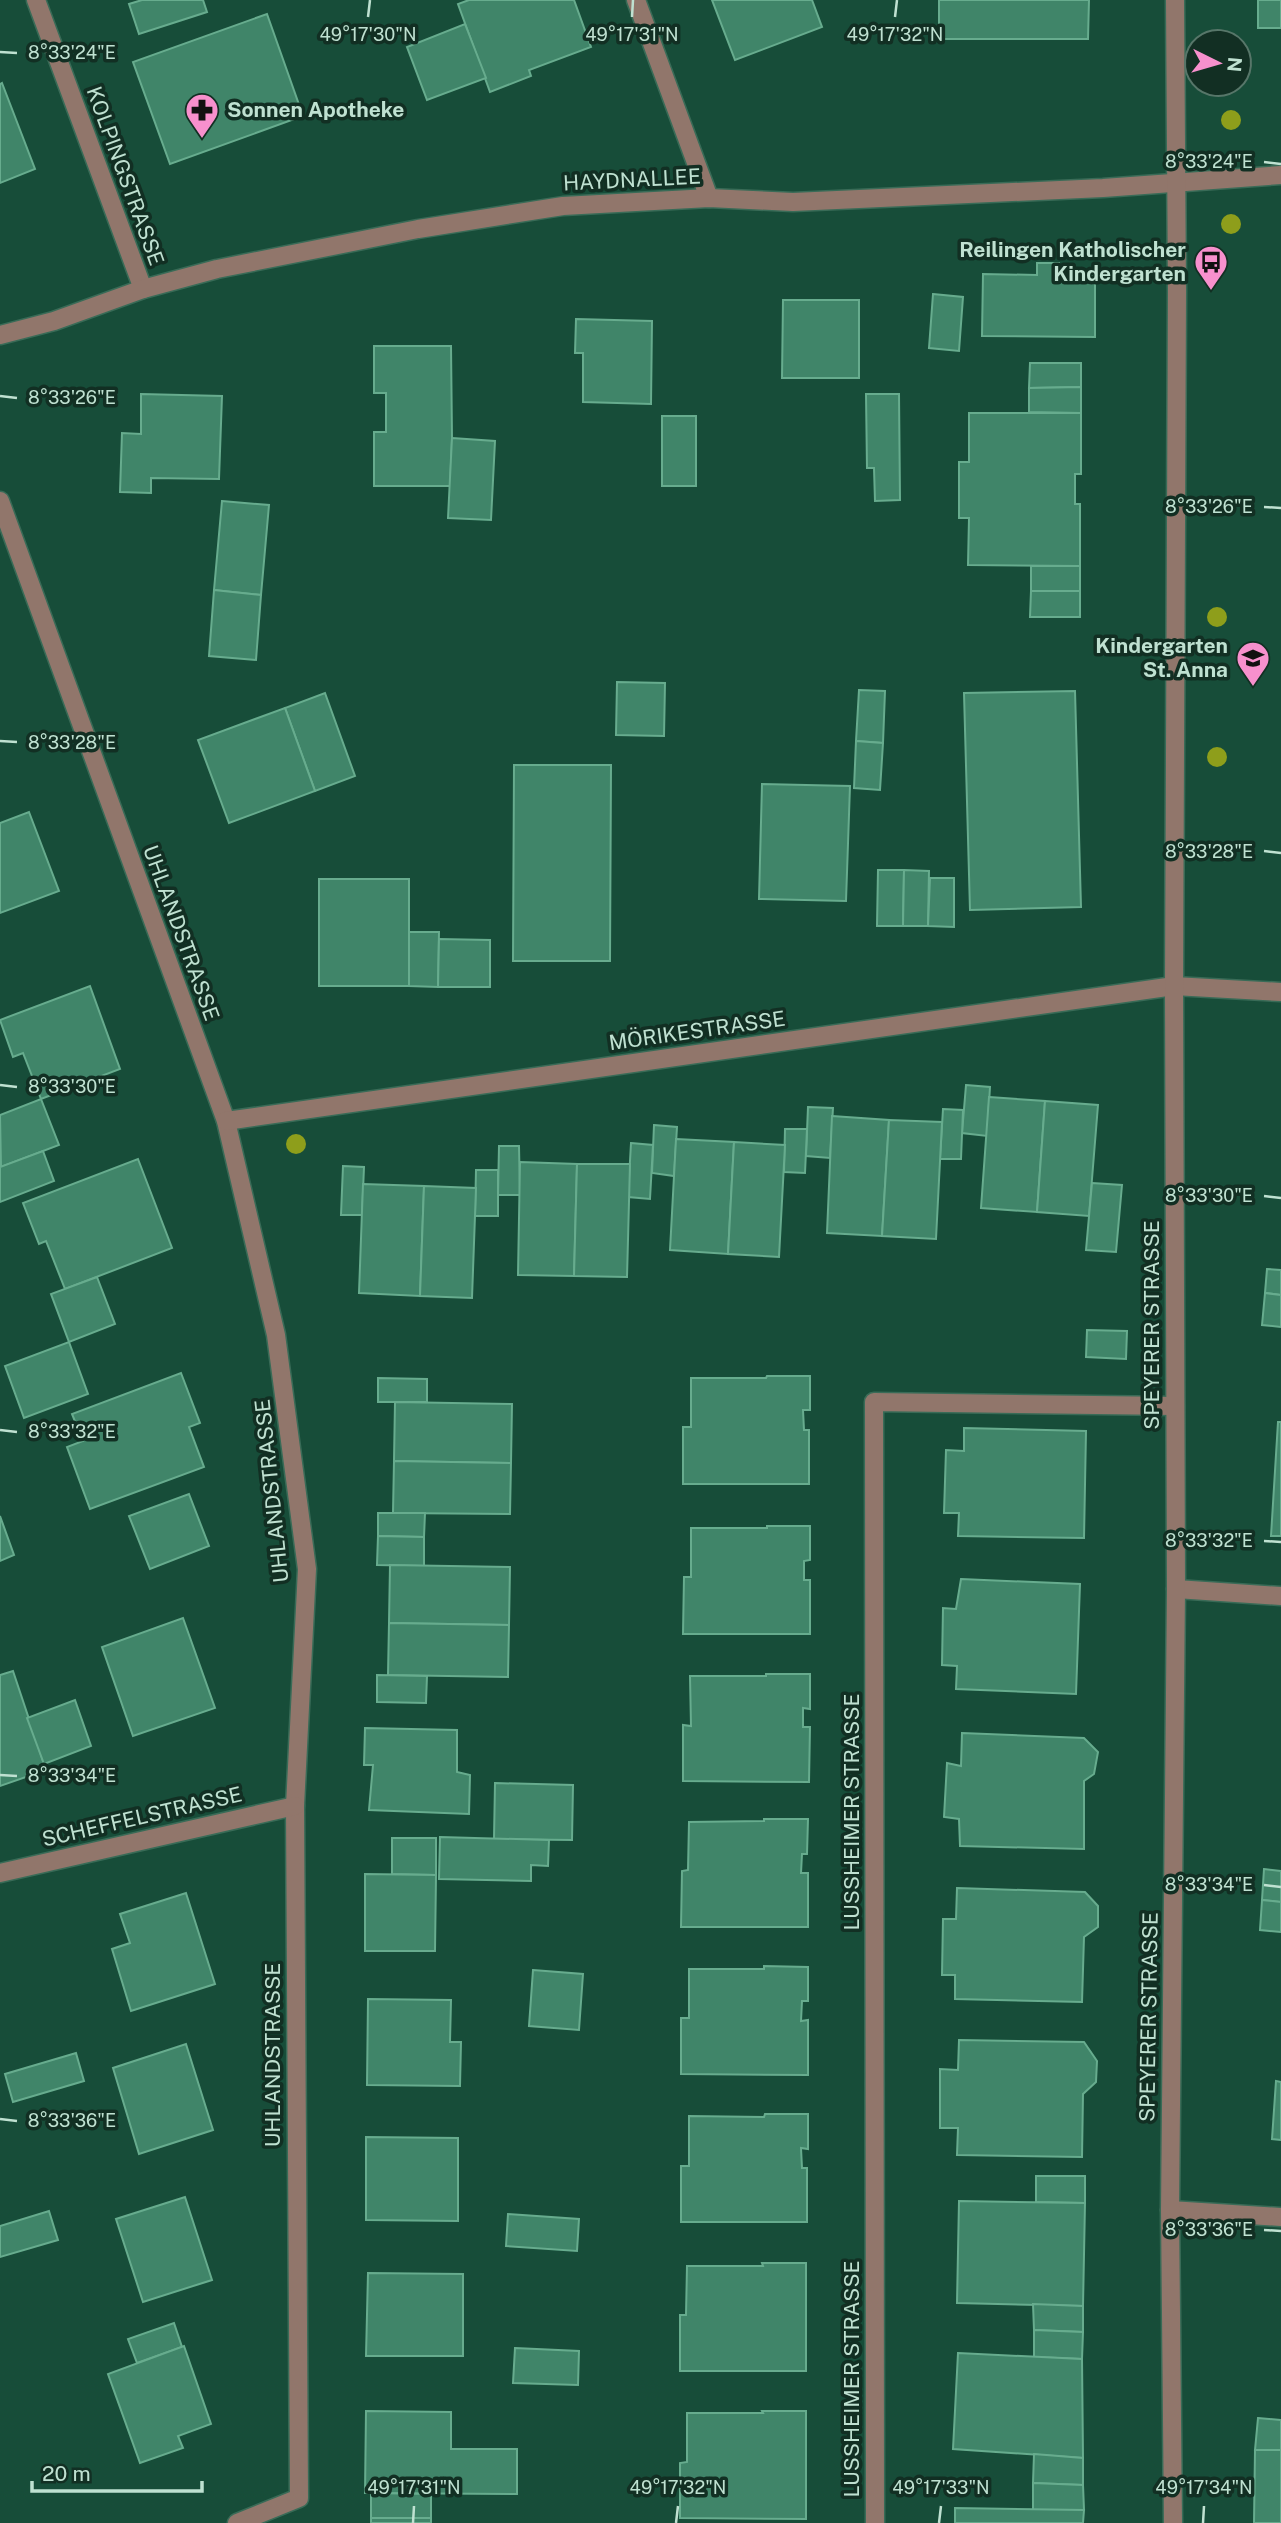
<svg xmlns="http://www.w3.org/2000/svg" width="1281" height="2523" viewBox="0 0 1281 2523" font-family="'Public Sans',sans-serif">
	<rect width="100%" height="100%" fill="#174d39"/>
	<g fill="#408569" stroke="#67ac8e" stroke-width="2">
		<path d="M142,0H203L207,12L139,34L129,4Z"/>
		<path d="M469,0H574L591,47L529,70L531,76L490,92L458,4Z"/>
		<path d="M712,0H812L822,27L735,60Z"/>
		<path d="M939,0H1089L1088,39H939Z"/>
		<rect x="1258" y="0" width="23" height="28"/>
		<path d="M267,14L303,116L170,164L133,62Z"/>
		<path d="M465,24L486,78L427,100L407,47Z"/>
		<path d="M2,83L35,169L0,183V84Z"/>
		<path d="M1037,263H1059L1060,275L1095,276V337L982,336L983,274L1037,275Z"/>
		<path d="M933,294L963,297L959,351L929,348Z"/>
		<path d="M783,300H859V378H782Z"/>
		<path d="M576,319L652,321L651,404L583,402V353H575Z"/>
		<path d="M374,346H451L452,438L450,486H374V432H386V393H374Z"/>
		<path d="M1030,363H1081V387L1029,388Z"/>
		<path d="M1081,387V413L1029,412V388Z"/>
		<path d="M141,394L222,396L219,479L151,478V493L120,492L122,433L141,434Z"/>
		<path d="M866,394H899L900,500L875,501L874,468H867Z"/>
		<path d="M969,413H1081V474H1075V504H1080V566L968,565L969,518H959V462H969Z"/>
		<rect x="662" y="416" width="34" height="70"/>
		<path d="M452,438L495,441L491,520L448,518Z"/>
		<path d="M222,501L269,505L261,595L214,590Z"/>
		<rect x="1031" y="566" width="49" height="25"/>
		<path d="M214,590L261,595L256,660L209,656Z"/>
		<path d="M1031,591H1080V617H1030Z"/>
		<path d="M617,682L665,683L664,736L616,735Z"/>
		<path d="M859,690L885,691L883,743L856,741Z"/>
		<path d="M1075,691L1081,907L970,910L964,693Z"/>
		<path d="M325,693L355,776L315,791L285,708Z"/>
		<path d="M285,708L315,791L229,823L198,740Z"/>
		<path d="M856,741L883,743L880,790L854,788Z"/>
		<path d="M514,765H611L610,961H513Z"/>
		<path d="M762,784L850,786L846,901L759,899Z"/>
		<path d="M29,812L59,891L0,913V823Z"/>
		<path d="M878,870H904L903,926H877Z"/>
		<path d="M904,870L929,871L928,926H903Z"/>
		<path d="M930,878H954V927L928,926Z"/>
		<rect x="319" y="879" width="90" height="107"/>
		<path d="M409,932H439L438,987L409,986Z"/>
		<path d="M439,939L490,940V987H438Z"/>
		<path d="M90,986L120,1069L41,1099L23,1053L13,1057L0,1020Z"/>
		<path d="M966,1085L990,1087L987,1136L962,1133Z"/>
		<path d="M989,1097L1045,1101L1037,1212L981,1208Z"/>
		<path d="M41,1099L59,1145L1,1167L0,1115Z"/>
		<path d="M1045,1101L1098,1105L1089,1216L1037,1212Z"/>
		<path d="M808,1107L833,1108L830,1158L806,1156Z"/>
		<path d="M943,1109L963,1110L961,1159H940Z"/>
		<path d="M832,1116L889,1120L882,1236L827,1233Z"/>
		<path d="M889,1120L942,1122L936,1239L882,1236Z"/>
		<path d="M654,1125L677,1127L674,1176L652,1173Z"/>
		<path d="M785,1129H807L805,1173L784,1172Z"/>
		<path d="M676,1139L734,1142L728,1254L670,1250Z"/>
		<path d="M734,1142L785,1145L779,1257L728,1254Z"/>
		<path d="M631,1143L653,1145L650,1199L628,1197Z"/>
		<path d="M499,1146H519L520,1195H498Z"/>
		<path d="M43,1151L54,1181L0,1202V1167Z"/>
		<path d="M138,1159L172,1248L65,1289L46,1241L39,1244L23,1203Z"/>
		<path d="M520,1162L577,1164L574,1276L518,1275Z"/>
		<path d="M577,1164H630L627,1277L574,1276Z"/>
		<path d="M343,1166L364,1167L362,1215H341Z"/>
		<path d="M476,1170H498V1216H475Z"/>
		<path d="M1092,1183L1122,1185L1116,1252L1086,1250Z"/>
		<path d="M363,1184L424,1186L420,1296L359,1293Z"/>
		<path d="M424,1186L476,1188L472,1298L420,1296Z"/>
		<path d="M1267,1269L1281,1270V1295L1265,1293Z"/>
		<path d="M97,1277L115,1324L69,1342L51,1294Z"/>
		<path d="M1265,1293L1281,1295V1327L1262,1325Z"/>
		<path d="M1087,1330L1127,1331L1126,1359L1086,1357Z"/>
		<path d="M69,1342L88,1394L24,1418L5,1366Z"/>
		<path d="M181,1373L200,1423L189,1427L204,1467L90,1509L67,1447L83,1441L72,1414Z"/>
		<path d="M767,1376H810V1410H803L804,1430H809V1484H683V1427H691V1378H766Z"/>
		<path d="M378,1378L427,1379V1402H378Z"/>
		<path d="M395,1402L512,1404L511,1463L394,1461Z"/>
		<path d="M1278,1422H1281V1536H1271Z"/>
		<path d="M964,1428L1086,1431L1084,1538L958,1536L959,1513H944L946,1450L964,1451Z"/>
		<path d="M394,1461L511,1463L510,1514L393,1513Z"/>
		<path d="M189,1494L209,1546L150,1569L129,1516Z"/>
		<path d="M378,1513H425L424,1537L378,1536Z"/>
		<path d="M0,1516L14,1555L0,1561Z"/>
		<path d="M767,1526H810V1560L804,1561V1580H810V1634H683L684,1577H691V1528H767Z"/>
		<path d="M378,1536L424,1537V1566L377,1565Z"/>
		<path d="M390,1565L510,1567L509,1625L389,1623Z"/>
		<path d="M961,1579L1080,1584L1076,1694L956,1689L957,1666L942,1665L943,1608L956,1609Z"/>
		<path d="M183,1618L215,1708L133,1736L102,1647Z"/>
		<path d="M389,1623L509,1625L508,1677L388,1675Z"/>
		<path d="M13,1671L46,1770L0,1786V1675Z"/>
		<path d="M766,1674H810V1709L803,1708V1727H810L809,1782L683,1781V1725L691,1726L690,1676H766Z"/>
		<path d="M377,1675L427,1676L426,1703L377,1702Z"/>
		<path d="M75,1700L91,1746L44,1764L27,1718Z"/>
		<path d="M365,1728L457,1730V1772L470,1775L469,1814L369,1810L373,1765H364Z"/>
		<path d="M962,1733L1084,1738L1098,1752L1094,1774L1084,1781V1849L960,1846L959,1819L944,1817L947,1763L961,1766Z"/>
		<path d="M495,1783L573,1785L572,1840L494,1839Z"/>
		<path d="M764,1819H808L807,1854H802L801,1873H808V1927H681L682,1871L688,1870L689,1822L764,1821Z"/>
		<path d="M440,1837L549,1840L548,1866L531,1865V1881L439,1879Z"/>
		<path d="M392,1838H436V1875L392,1874Z"/>
		<path d="M1264,1869L1281,1871V1902L1262,1900Z"/>
		<path d="M365,1874L436,1875L435,1951H365Z"/>
		<path d="M957,1888L1085,1892L1098,1906V1927L1084,1937L1082,2002L955,1999V1975H942L943,1919H956Z"/>
		<path d="M186,1893L215,1984L131,2011L112,1949L130,1943L120,1914Z"/>
		<path d="M1262,1900L1281,1902V1932L1260,1930Z"/>
		<path d="M764,1966L808,1967V2001H802L801,2021L808,2020V2075L681,2074V2018H689V1969H764Z"/>
		<path d="M533,1970L583,1974L579,2030L529,2026Z"/>
		<path d="M368,1999L451,2000L450,2042H461L460,2086L367,2085Z"/>
		<path d="M959,2040L1084,2042L1097,2061L1096,2082L1083,2094L1082,2157L957,2155L958,2128H940V2069L958,2070Z"/>
		<path d="M186,2044L213,2130L139,2154L113,2068Z"/>
		<path d="M76,2053L84,2081L13,2102L5,2074Z"/>
		<path d="M1276,2081L1281,2082V2140L1272,2139Z"/>
		<path d="M765,2114H808V2149L801,2148L802,2168H807V2222H681V2166H689V2116L764,2117Z"/>
		<path d="M366,2137L458,2138V2221L366,2220Z"/>
		<path d="M1036,2176H1085V2203L1036,2202Z"/>
		<path d="M185,2197L212,2280L143,2302L116,2219Z"/>
		<path d="M959,2201L1085,2203L1083,2306L957,2303Z"/>
		<path d="M49,2211L58,2240L0,2257V2226Z"/>
		<path d="M508,2214L579,2219L577,2251L506,2246Z"/>
		<path d="M762,2263H806V2371H680V2315H686L687,2266H763Z"/>
		<path d="M368,2273L463,2274V2356H366Z"/>
		<path d="M1033,2304L1083,2306V2332L1034,2330Z"/>
		<path d="M174,2323L182,2347L137,2363L128,2339Z"/>
		<path d="M1034,2330L1083,2332L1082,2359L1034,2357Z"/>
		<path d="M184,2346L211,2424L178,2436L183,2448L140,2463L108,2374Z"/>
		<path d="M515,2348L579,2351L578,2385L513,2383Z"/>
		<path d="M958,2353L1082,2359L1083,2458L953,2449Z"/>
		<path d="M366,2411L451,2412V2449H517V2494L365,2493Z"/>
		<path d="M762,2411H806V2519L680,2518V2463L687,2462V2413H763Z"/>
		<path d="M1258,2418L1281,2420V2450H1255Z"/>
		<path d="M1255,2450H1281V2523H1254Z"/>
		<path d="M1034,2454L1083,2458V2485L1033,2483Z"/>
		<path d="M1033,2483L1083,2485L1084,2510H1033Z"/>
		<path d="M371,2493L431,2494V2518H371Z"/>
		<path d="M955,2508L1084,2510L1083,2523H955Z"/>
		<rect x="371" y="2518" width="60" height="5"/>
	</g>
	<g fill="none" stroke-linecap="round" stroke-linejoin="round">
		<defs>
			<g id="minor">
				<path d="M36,0L143,289"/>
				<path d="M636,0L709,198"/>
				<path d="M0,335L54,321L143,289L217,269L418,229L563,206L709,198L793,202L1103,188L1281,175"/>
				<path d="M0,501L226,1121L276,1335L307,1569L295,1806L299,2498L237,2523"/>
				<path d="M226,1121L1174,986L1281,992"/>
				<path d="M1176,1589L1281,1596"/>
				<path d="M0,1873L295,1806"/>
				<path d="M1170,2210L1281,2217"/>
				<path d="M875,2523L874,1402L1175,1406"/>
				<path d="M1173,2523L1170,2210L1176,1589L1174,986L1177,291L1175,0"/>
			</g>
		</defs>
		<use href="#minor" stroke="#396b57" stroke-width="21"/>
		<use href="#minor" stroke="#91766b" stroke-width="18"/>
	</g>
	<g fill="#8e9e1b">
		<circle cx="1231" cy="120" r="10"/>
		<circle cx="1231" cy="224" r="10"/>
		<circle cx="1217" cy="617" r="10"/>
		<circle cx="1217" cy="757" r="10"/>
		<circle cx="296" cy="1144" r="10"/>
	</g>
	<path fill="none" stroke="#bfe1d1" stroke-width="2.5" d="M368,17L370,0M632,17L633,0M895,17L897,0M0,52L17,53M1264,162L1281,164M0,396L17,398M1264,507L1281,508M0,741L17,742M1264,851L1281,853M0,1085L17,1087M1264,1196L1281,1198M0,1430L17,1432M1264,1541L1281,1542M0,1775L17,1776M1264,1885L1281,1887M0,2119L17,2121M1264,2230L1281,2231M413,2523L414,2506M676,2523L678,2506M939,2523L941,2506M1203,2523L1204,2506"/>
	<defs>
		<symbol id="pharmacy-pin" viewBox="-11 -11 22 30"><path d="M0 17L-7.5 6A9.5 9.5 0 1 1 7.5 6Z" fill="#f790cd" stroke="#122f23"/><path d="M-2-6h4v4h4v4h-4v4h-4v-4h-4v-4h4Z" fill="#111"/></symbol>
		<symbol id="bus-pin" viewBox="-11 -11 22 30"><path d="M0 17L-7.5 6A9.5 9.5 0 1 1 7.5 6Z" fill="#f790cd" stroke="#122f23"/><path d="M-5-6H5V4H4V6H2V4H-2V6H-4V4H-5ZM-3.5-4V0h7V-4ZM-3.5 1.2v1.5H-2V1.2ZM2 1.2v1.5H3.5V1.2Z" fill="#111"/></symbol>
		<symbol id="school-pin" viewBox="-11 -11 22 30"><path d="M0 17L-7.5 6A9.5 9.5 0 1 1 7.5 6Z" fill="#f790cd" stroke="#122f23"/><path d="M0-5L7-2L0 1L-7-2ZM-4 1L0 2.5L4 1V4Q0 6-4 4Z" fill="#111"/></symbol>
	</defs>
	<g fill-rule="evenodd">
		<use href="#pharmacy-pin" x="183" y="91" width="38" height="52"/>
		<use href="#bus-pin" x="1192" y="243" width="38" height="52"/>
		<use href="#school-pin" x="1234" y="639" width="38" height="52"/>
	</g>
	<g text-anchor="middle" stroke-width="7" stroke-linejoin="round" paint-order="stroke">
		<g font-size="21" font-weight="bold" fill="#bfe1d1" stroke="#122f23" text-anchor="end">
			<text x="227" y="117" text-anchor="start">Sonnen Apotheke</text>
			<text x="1186" y="257">Reilingen Katholischer<tspan x="1186" dy="24">Kindergarten</tspan></text>
			<text x="1228" y="653">Kindergarten<tspan x="1228" dy="24">St. Anna</tspan></text>
		</g>
		<g font-size="21" fill="#bfe1d1" stroke="#122f23">
			<text transform="translate(125 176) rotate(70)" y="7">KOLPINGSTRASSE</text>
			<text transform="translate(632 180) rotate(-3)" y="7">HAYDNALLEE</text>
			<text transform="translate(181 933) rotate(70)" y="7">UHLANDSTRASSE</text>
			<text transform="translate(697 1031) rotate(-8)" y="7">MÖRIKESTRASSE</text>
			<text transform="translate(1152 1325) rotate(-90)" y="7">SPEYERER STRASSE</text>
			<text transform="translate(272 1491) rotate(-96)" y="7">UHLANDSTRASSE</text>
			<text transform="translate(852 1812) rotate(-90)" y="7">LUSSHEIMER STRASSE</text>
			<text transform="translate(142 1817) rotate(-13)" y="7">SCHEFFELSTRASSE</text>
			<text transform="translate(1149 2017) rotate(-89)" y="7">SPEYERER STRASSE</text>
			<text transform="translate(273 2055) rotate(-90)" y="7">UHLANDSTRASSE</text>
			<text transform="translate(852 2379) rotate(-90)" y="7">LUSSHEIMER STRASSE</text>
		</g>
	</g>
	<g font-size="18" text-anchor="middle" fill="#bfe1d1" stroke="#122f23" stroke-width="7" stroke-linejoin="round" paint-order="stroke">
		<text x="368" y="41">49°17'30"N</text>
		<text x="632" y="41">49°17'31"N</text>
		<text x="895" y="41">49°17'32"N</text>
		<text x="72" y="59">8°33'24"E</text>
		<text x="1209" y="168">8°33'24"E</text>
		<text x="72" y="404">8°33'26"E</text>
		<text x="1209" y="513">8°33'26"E</text>
		<text x="72" y="749">8°33'28"E</text>
		<text x="1209" y="858">8°33'28"E</text>
		<text x="72" y="1093">8°33'30"E</text>
		<text x="1209" y="1202">8°33'30"E</text>
		<text x="72" y="1438">8°33'32"E</text>
		<text x="1209" y="1547">8°33'32"E</text>
		<text x="72" y="1782">8°33'34"E</text>
		<text x="1209" y="1891">8°33'34"E</text>
		<text x="72" y="2127">8°33'36"E</text>
		<text x="1209" y="2236">8°33'36"E</text>
		<text x="414" y="2494">49°17'31"N</text>
		<text x="678" y="2494">49°17'32"N</text>
		<text x="941" y="2494">49°17'33"N</text>
		<text x="1204" y="2494">49°17'34"N</text>
	</g>
	<g transform="translate(1218 63) rotate(95)"><circle r="33" fill="#122f23" stroke="#577669" stroke-width="2"/>
	<path d="M0-5L12 26L0 18L-12 26Z" fill="#f790cd"/>
	<text y="-10" font-size="19" font-weight="bold" text-anchor="middle" fill="#bfe1d1">N</text>
	</g>
	<path d="M32 2481v10h170v-10" fill="none" stroke="#bfe1d1" stroke-width="3.5"/>
	<text x="42" y="2481" font-size="21" fill="#bfe1d1" stroke="#122f23" stroke-width="5" paint-order="stroke">20 m</text>
</svg>
